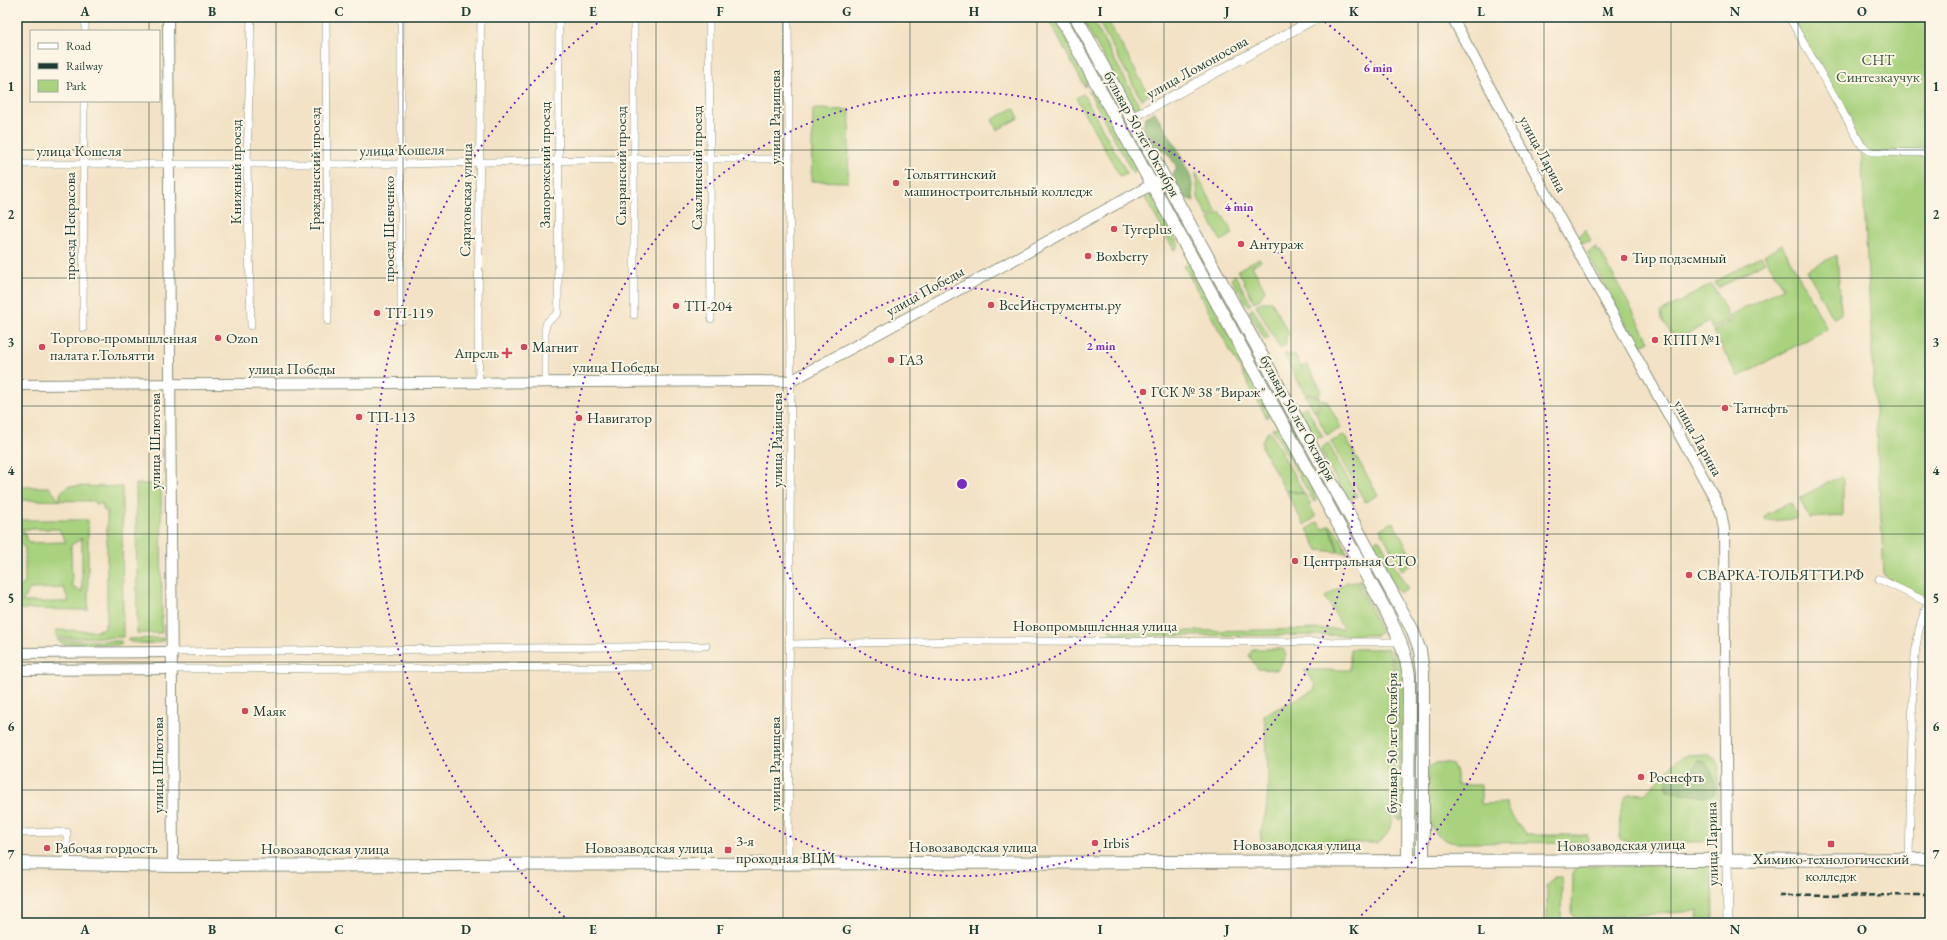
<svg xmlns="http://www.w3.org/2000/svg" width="1947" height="940" viewBox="0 0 1947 940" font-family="'EB Garamond',serif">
	<rect width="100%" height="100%" fill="#fcf5e5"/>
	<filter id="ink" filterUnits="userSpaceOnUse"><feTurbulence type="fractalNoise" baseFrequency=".025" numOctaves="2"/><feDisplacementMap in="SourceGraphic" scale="8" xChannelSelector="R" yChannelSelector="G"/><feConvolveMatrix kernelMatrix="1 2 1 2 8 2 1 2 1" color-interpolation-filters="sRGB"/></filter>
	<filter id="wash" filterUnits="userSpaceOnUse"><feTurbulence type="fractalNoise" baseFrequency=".012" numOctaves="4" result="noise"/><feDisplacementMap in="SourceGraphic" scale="16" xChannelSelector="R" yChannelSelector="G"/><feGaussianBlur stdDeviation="0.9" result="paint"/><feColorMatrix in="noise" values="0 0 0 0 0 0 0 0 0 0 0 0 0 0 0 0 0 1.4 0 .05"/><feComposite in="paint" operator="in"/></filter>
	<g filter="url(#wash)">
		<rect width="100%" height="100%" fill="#f3e2c5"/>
		<g fill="#a8d27e" stroke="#648859" fill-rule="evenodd">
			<path d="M1047,17H1055L1088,80L1085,87Z"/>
			<path d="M1065,17H1072L1150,163L1147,164Z"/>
			<path d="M1081,17H1091L1141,108H1136L1131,106Z"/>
			<path d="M1096,17H1106L1149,95L1141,99Z"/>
			<path d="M1792,17H1930V606L1884,575L1861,147Z"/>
			<path d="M1088,90L1096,92L1137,167L1133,173Z"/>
			<path d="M1083,94L1127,173L1120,176L1076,98Z"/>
			<path d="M1014,108L1019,118L997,130L992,120Z"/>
			<path d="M813,109L850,110L848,182L811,181Z"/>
			<path d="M1196,173L1217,212L1208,217L1198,198Z"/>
			<path d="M1142,192L1151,194L1179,246L1174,250Z"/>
			<path d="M1165,194H1168L1216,284L1212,285Z"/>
			<path d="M1221,212L1233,234L1221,241L1209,219Z"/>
			<path d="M1585,229L1591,241L1582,243L1578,237Z"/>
			<path d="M1782,245L1827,329L1738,377L1713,331L1733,320L1731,315L1783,288L1764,255Z"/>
			<path d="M1596,247L1598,252L1600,251L1649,341L1643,344L1636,343L1589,257L1588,252Z"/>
			<path d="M1837,255L1841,310V314L1834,318L1831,316L1807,270Z"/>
			<path d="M1761,256L1765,262L1718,288L1715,282Z"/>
			<path d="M1259,258L1261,261L1252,266L1265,290L1260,299L1254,302L1238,270Z"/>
			<path d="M1190,262L1271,412L1267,418L1184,266Z"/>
			<path d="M1235,275L1251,304L1248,306L1231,278Z"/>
			<path d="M1712,284L1730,319L1712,329L1709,322L1680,338L1674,337L1662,319L1661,312Z"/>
			<path d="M1222,296H1224L1303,444H1300L1220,298Z"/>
			<path d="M1262,302H1272L1289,334L1285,337L1287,340L1285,342L1286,345L1280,349L1256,305Z"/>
			<path d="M1253,308L1269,337L1265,340L1250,313V310Z"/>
			<path d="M1287,353L1289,356L1294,354L1301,367L1307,364L1321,390L1319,396L1304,392L1284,355Z"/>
			<path d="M1305,394L1320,398L1315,412Z"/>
			<path d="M1322,399L1327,401L1341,428L1327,435L1316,414Z"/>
			<path d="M1306,406L1323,437L1313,438L1298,411Z"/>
			<path d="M1278,427L1281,429L1312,485L1316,501L1314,502L1272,428Z"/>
			<path d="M1269,430L1304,493L1285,490L1262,448V441Z"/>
			<path d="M1344,435L1378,495L1365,502L1331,442Z"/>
			<path d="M1328,443L1357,496L1347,501L1320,449Z"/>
			<path d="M1312,461H1313L1403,625L1400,626L1310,462Z"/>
			<path d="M1841,476L1843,479V514L1842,516L1809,518L1801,501V497Z"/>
			<path d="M136,484H161L162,633H137Z"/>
			<path d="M68,486L122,487L123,637L57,638L55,630L99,631V629H105V623H107V511L103,510V504H95V501L17,500V496L23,487H49L59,500L61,492Z"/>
			<path d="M1286,491L1305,494L1311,504L1309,505L1316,517L1304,525Z"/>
			<path d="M1788,503L1792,504L1797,516L1796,519L1766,521L1765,520L1766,515Z"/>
			<path d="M17,520H88V610L17,609V589L25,583V548L17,541ZM22,529H59L66,542L29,543ZM82,538V592L72,586L71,545ZM64,588L69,602H22L30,589Z"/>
			<path d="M1318,522L1323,529L1330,525L1340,536L1347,553L1339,552L1334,536L1329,526L1338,552L1318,550L1307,529Z"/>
			<path d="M1393,522L1415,563L1402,570L1380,529Z"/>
			<path d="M1379,539L1408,589L1401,593L1397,590L1371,544Z"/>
			<path d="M1358,580H1363L1387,623L1383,630Z"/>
			<path d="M1356,581L1381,632L1377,635L1113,636L1109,632V628L1115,632L1340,629L1343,628L1325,597L1347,582Z"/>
			<path d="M166,638C157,646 141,643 130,642L127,639Z"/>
			<path d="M57,640L121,641V645L63,644Z"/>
			<path d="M1253,649H1283L1286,655L1278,670L1258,669L1249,655Z"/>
			<path d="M1350,649H1388C1399,681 1396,714 1395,747C1395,774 1396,801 1390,827C1388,835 1383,839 1377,843L1277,842V845L1263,844C1257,836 1265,820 1266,811C1270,779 1267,748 1264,715L1315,690V684L1304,670H1350Z"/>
			<path d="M1391,650L1398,654L1404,674L1405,799L1401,820L1395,818L1398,799V680Z"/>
			<path d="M1415,684L1418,685V817H1417L1413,816Z"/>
			<path d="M1707,754L1715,759L1719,766L1716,828L1711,838L1703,842H1626L1621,840C1617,833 1621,802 1626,796C1630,792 1640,794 1645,794L1677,760L1688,755Z"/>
			<path d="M1436,763C1455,760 1457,768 1456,785H1481V804L1507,803C1508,816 1520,824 1526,835H1587L1588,842L1456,843C1418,838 1428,796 1428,768Z"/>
			<path d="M1703,865L1712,870L1713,923H1698L1697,911L1581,919L1575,918L1572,914L1573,873L1578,866Z"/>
			<path d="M1554,877H1562L1561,919L1560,923H1547V885Z"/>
		</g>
		<g fill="#86b46d" stroke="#527850">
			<path d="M1154,111L1176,146L1191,178L1194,201L1180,196L1173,175L1177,168C1171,157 1166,149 1153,147L1143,129L1145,118Z"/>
			<path d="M1698,761L1705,762C1712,773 1719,782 1713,794L1706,797L1668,791L1666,784L1671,774L1692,773L1695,764Z"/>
		</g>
	</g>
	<g filter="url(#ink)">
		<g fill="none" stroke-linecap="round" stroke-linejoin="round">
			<defs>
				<g id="minor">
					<path d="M251,17L247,165L251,326"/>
					<path d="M326,17L328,321"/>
					<path d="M401,17V321"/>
					<path d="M634,17V315"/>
					<path d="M709,17L711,319"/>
					<path d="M1789,17L1862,146L1871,152L1930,153"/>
					<path d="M1926,17H1930"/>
					<path d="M85,31V17"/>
					<path d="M17,164H402L634,159H788"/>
					<path d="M83,328L84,101"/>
					<path d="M545,382V329L547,322L558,313L559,17"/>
					<path d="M479,383L478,322L481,17"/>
					<path d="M1879,579L1929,603C1911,632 1913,699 1912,734C1911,776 1910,817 1909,859"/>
					<path d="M789,644L966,641L1401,642"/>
					<path d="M172,652L706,646"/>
					<path d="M172,669L649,667"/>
					<path d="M17,833L67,832V864"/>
					<path d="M788,864L791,381L788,17"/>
				</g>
				<g id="tertiary">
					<path d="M1132,118L1318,17"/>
					<path d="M1727,859L1728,923"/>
				</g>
				<g id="secondary">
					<path d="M168,17L173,866"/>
					<path d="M1452,17L1565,228L1714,497L1721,513L1724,529L1727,859"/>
					<path d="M17,385L791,381L1164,178"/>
					<path d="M17,653L172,652"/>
					<path d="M17,670L172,669"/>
				</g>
				<g id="primary">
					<path d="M1060,17L1387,613C1398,634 1406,653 1409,676L1408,861"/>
					<path d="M1076,17L1412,629L1420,651L1423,672V861"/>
					<path d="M17,863L173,866L1930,859"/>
				</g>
			</defs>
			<use href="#minor" stroke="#89907c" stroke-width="8"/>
			<use href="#tertiary" stroke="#89907c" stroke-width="10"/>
			<use href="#secondary" stroke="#89907c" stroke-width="12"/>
			<use href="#primary" stroke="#89907c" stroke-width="14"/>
			<use href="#minor" stroke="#fff" stroke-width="7"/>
			<use href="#tertiary" stroke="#fff" stroke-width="9"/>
			<use href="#secondary" stroke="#fff" stroke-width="10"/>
			<use href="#primary" stroke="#fff" stroke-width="12"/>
			<path stroke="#1f3d34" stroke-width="2.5" stroke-dasharray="6 3" stroke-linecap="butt" d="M1779,896L1930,895"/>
		</g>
	</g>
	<path fill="none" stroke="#1f3d34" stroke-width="1" stroke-opacity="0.55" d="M149,17V31M276,17V923M403,17V923M529,17V923M656,17V923M783,17V923M910,17V923M1037,17V923M1164,17V923M1291,17V923M1418,17V923M1544,17V923M1671,17V923M1798,17V923M149,101V923M17,150H1930M17,278H1930M17,406H1930M17,534H1930M17,662H1930M17,790H1930"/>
	<g fill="none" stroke="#7b2cbf" stroke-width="2" stroke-dasharray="2 4">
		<circle cx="962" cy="484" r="196"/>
		<circle cx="962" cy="484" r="392"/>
		<path d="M569 921A588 588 0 0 1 604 18M1320 18A588 588 0 0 1 1355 921"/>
	</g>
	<g fill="#d1495b" stroke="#fcf5e5" stroke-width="1.5">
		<circle cx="896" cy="183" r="4"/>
		<circle cx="1114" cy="229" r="4"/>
		<circle cx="1241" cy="244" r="4"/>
		<circle cx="1088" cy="256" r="4"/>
		<circle cx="1624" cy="258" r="4"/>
		<circle cx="991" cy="305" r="4"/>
		<circle cx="676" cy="306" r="4"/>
		<circle cx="377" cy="313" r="4"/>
		<circle cx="218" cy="338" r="4"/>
		<circle cx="1655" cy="340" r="4"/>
		<circle cx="42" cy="347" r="4"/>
		<circle cx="524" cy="347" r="4"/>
		<path d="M505 347h4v4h4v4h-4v4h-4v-4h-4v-4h4z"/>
		<circle cx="891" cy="360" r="4"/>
		<circle cx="1143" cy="392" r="4"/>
		<circle cx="1725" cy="408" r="4"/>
		<circle cx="359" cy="417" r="4"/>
		<circle cx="579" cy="418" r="4"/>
		<circle cx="1295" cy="561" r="4"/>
		<circle cx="1689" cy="575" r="4"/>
		<circle cx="245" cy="711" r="4"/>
		<circle cx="1641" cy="777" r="4"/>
		<circle cx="1095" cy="843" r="4"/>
		<rect x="1827" y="840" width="8" height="8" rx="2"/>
		<circle cx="47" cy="848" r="4"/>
		<rect x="724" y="846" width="8" height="8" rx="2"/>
	</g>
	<g text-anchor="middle" stroke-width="4" stroke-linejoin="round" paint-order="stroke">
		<g font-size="15" fill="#3a5b43" stroke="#fcf5e5">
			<text x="1878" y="65">СНТ<tspan x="1878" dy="17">Синтезкаучук</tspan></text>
		</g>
		<g font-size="15" fill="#1f3d34" stroke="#fcf5e5">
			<text transform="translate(1197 67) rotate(-29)" y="5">улица Ломоносова</text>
			<text transform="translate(775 117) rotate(-90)" y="5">улица Радищева</text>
			<text transform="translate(1142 134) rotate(61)" y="5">бульвар 50 лет Октября</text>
			<text transform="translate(402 150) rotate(-1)" y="5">улица Кошеля</text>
			<text x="79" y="156">улица Кошеля</text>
			<text transform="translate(1543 154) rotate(62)" y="5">улица Ларина</text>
			<text transform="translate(545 165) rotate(-90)" y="5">Запорожский проезд</text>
			<text transform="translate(621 166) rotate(-90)" y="5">Сызранский проезд</text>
			<text transform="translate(697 168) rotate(-90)" y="5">Сахалинский проезд</text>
			<text transform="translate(315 169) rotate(-90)" y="5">Гражданский проезд</text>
			<text transform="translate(236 172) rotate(-90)" y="5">Книжный проезд</text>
			<text transform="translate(466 200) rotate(-89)" y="5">Саратовская улица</text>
			<text transform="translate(70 226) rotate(-90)" y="5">проезд Некрасова</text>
			<text transform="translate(389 229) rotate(-90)" y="5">проезд Шевченко</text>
			<text transform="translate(925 291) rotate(-29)" y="5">улица Победы</text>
			<text x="616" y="372">улица Победы</text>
			<text x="292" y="374">улица Победы</text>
			<text transform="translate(1298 418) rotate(61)" y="5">бульвар 50 лет Октября</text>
			<text transform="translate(1698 438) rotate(61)" y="5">улица Ларина</text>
			<text transform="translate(777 440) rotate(-90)" y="5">улица Радищева</text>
			<text transform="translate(155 441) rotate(-90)" y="5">улица Шлютова</text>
			<text x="1095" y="631">Новопромышленная улица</text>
			<text transform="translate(1392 743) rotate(-90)" y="5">бульвар 50 лет Октября</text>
			<text transform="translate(775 764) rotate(-90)" y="5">улица Радищева</text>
			<text transform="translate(158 765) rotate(-90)" y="5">улица Шлютова</text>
			<text transform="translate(1712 844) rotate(-91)" y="5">улица Ларина</text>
			<text x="1297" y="850">Новозаводская улица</text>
			<text transform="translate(1621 845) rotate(-1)" y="5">Новозаводская улица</text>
			<text x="973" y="852">Новозаводская улица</text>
			<text x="649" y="853">Новозаводская улица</text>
			<text x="325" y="854">Новозаводская улица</text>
		</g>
		<g font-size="15" fill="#1f3d34" stroke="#fcf5e5" text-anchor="start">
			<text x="904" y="179">Тольяттинский<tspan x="904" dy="17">машиностроительный колледж</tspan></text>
			<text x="1122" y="234">Tyreplus</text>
			<text x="1249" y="249">Антураж</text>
			<text x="1096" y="261">Boxberry</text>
			<text x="1632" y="263">Тир подземный</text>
			<text x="999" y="310">ВсеИнструменты.ру</text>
			<text x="684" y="311">ТП-204</text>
			<text x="385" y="318">ТП-119</text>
			<text x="50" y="343">Торгово-промышленная<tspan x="50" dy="17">палата г.Тольятти</tspan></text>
			<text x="226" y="343">Ozon</text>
			<text x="1663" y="345">КПП №1</text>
			<text x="532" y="352">Магнит</text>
			<text x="499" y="358" text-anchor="end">Апрель</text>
			<text x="899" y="365">ГАЗ</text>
			<text x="1151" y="397">ГСК № 38 "Вираж"</text>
			<text x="1733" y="413">Татнефть</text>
			<text x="367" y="422">ТП-113</text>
			<text x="587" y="423">Навигатор</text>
			<text x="1303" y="566">Центральная СТО</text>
			<text x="1697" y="580">СВАРКА-ТОЛЬЯТТИ.РФ</text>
			<text x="253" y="716">Маяк</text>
			<text x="1649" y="782">Роснефть</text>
			<text x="736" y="846">3-я<tspan x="736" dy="17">проходная ВЦМ</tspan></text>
			<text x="1103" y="848">Irbis</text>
			<text x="55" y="853">Рабочая гордость</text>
			<text x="1831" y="864" text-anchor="middle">Химико-технологический<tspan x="1831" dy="17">колледж</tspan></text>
		</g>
	</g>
	<circle cx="962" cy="484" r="6" fill="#7b2cbf" stroke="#fcf5e5" stroke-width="2"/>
	<g font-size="12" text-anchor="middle" font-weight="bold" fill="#7b2cbf" stroke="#fcf5e5" stroke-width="4" stroke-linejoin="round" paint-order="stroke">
		<text x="1378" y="72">6 min</text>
		<text x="1239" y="211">4 min</text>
		<text x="1101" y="350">2 min</text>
	</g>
	<rect width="1947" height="940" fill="none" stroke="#fcf5e5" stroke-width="44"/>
	<rect x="30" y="30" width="130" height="72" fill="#fcf5e5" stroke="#a4ab9e"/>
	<rect x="38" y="43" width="20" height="6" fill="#ffffff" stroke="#a4ab9e"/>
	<text x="66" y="50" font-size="12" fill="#1f3d34">Road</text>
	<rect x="38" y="63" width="20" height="6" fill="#1f3d34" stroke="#a4ab9e"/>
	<text x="66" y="70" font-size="12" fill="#1f3d34">Railway</text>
	<rect x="38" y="80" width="20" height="12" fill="#a8d27e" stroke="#a4ab9e"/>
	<text x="66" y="90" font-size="12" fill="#1f3d34">Park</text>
	<rect x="22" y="22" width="1903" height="896" fill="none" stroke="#1f3d34" stroke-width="1.5"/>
	<g font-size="13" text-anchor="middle" font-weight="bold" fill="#1f3d34">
		<text x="85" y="16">A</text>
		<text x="212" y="16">B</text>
		<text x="339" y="16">C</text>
		<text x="466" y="16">D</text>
		<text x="593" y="16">E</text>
		<text x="720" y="16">F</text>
		<text x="847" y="16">G</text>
		<text x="974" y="16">H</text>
		<text x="1100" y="16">I</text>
		<text x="1227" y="16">J</text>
		<text x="1354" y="16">K</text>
		<text x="1481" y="16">L</text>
		<text x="1608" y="16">M</text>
		<text x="1735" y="16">N</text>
		<text x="1862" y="16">O</text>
		<text x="11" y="91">1</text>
		<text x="1936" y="91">1</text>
		<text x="11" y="219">2</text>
		<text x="1936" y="219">2</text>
		<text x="11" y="347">3</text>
		<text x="1936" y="347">3</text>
		<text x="11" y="475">4</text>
		<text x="1936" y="475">4</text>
		<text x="11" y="603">5</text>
		<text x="1936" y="603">5</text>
		<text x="11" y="731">6</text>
		<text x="1936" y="731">6</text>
		<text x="11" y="859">7</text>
		<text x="1936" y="859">7</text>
		<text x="85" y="934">A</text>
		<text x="212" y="934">B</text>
		<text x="339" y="934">C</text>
		<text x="466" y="934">D</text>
		<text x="593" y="934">E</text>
		<text x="720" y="934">F</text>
		<text x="847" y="934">G</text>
		<text x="974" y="934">H</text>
		<text x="1100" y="934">I</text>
		<text x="1227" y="934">J</text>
		<text x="1354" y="934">K</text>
		<text x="1481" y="934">L</text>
		<text x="1608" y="934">M</text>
		<text x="1735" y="934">N</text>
		<text x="1862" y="934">O</text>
	</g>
</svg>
